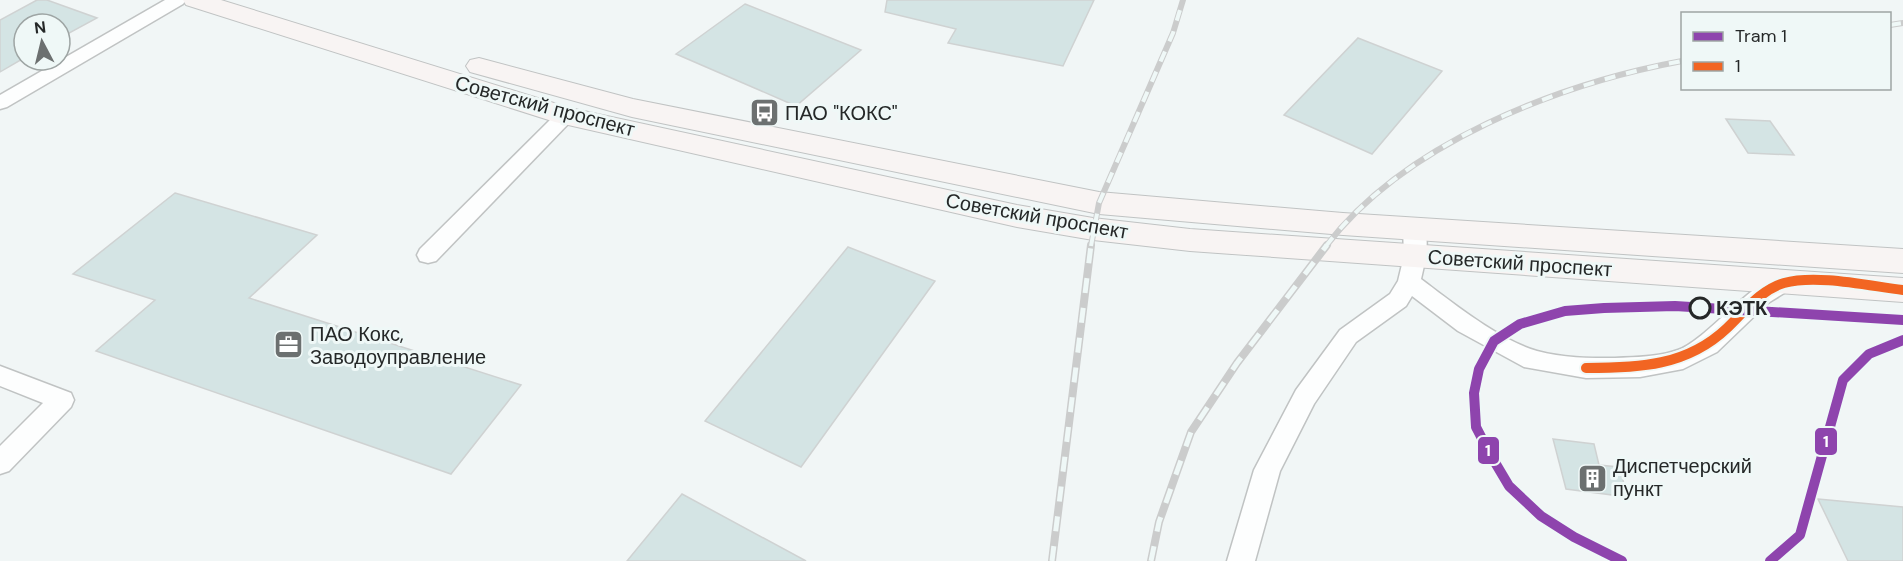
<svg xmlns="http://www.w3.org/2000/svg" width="1903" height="561" viewBox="0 0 1903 561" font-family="'DM Sans',sans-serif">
	<rect width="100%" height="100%" fill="#f1f6f6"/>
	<g fill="#d4e4e4" stroke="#cfd2d2" stroke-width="1.5">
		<path d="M37,0H47L97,18L60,38V24H24V58L0,72V20Z"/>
		<path d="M887,0H1094L1063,66L948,43L956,29L885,12Z"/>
		<path d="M745,4L861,50L796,106L676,54Z"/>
		<path d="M1358,38L1442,71L1372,154L1284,115Z"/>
		<path d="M1726,119L1770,121L1794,155L1748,153Z"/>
		<path d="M175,193L317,235L249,298L521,385L451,474L96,351L155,300L73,274Z"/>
		<path d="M848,247L935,281L801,467L705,421Z"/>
		<path d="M1553,439L1594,444L1599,465L1619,467L1628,497L1566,489Z"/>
		<path d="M682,494L806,561H627Z"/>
		<path d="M1818,499L1903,507V561H1848Z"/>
	</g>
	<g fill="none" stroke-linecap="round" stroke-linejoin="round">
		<defs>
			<g id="service">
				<path d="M165,0H186L183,4L7,107L0,109V95Z"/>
				<path d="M565,110L572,112L575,116L572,120L436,261L428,263L420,261L417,255L420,249L558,112Z"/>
				<path d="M1414,219L1422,222C1431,238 1425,262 1421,279C1453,303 1499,340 1537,351C1562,358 1590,358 1615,358C1635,357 1659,357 1678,350C1711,338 1762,265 1794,275L1797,281L1794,287L1768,303L1717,352L1683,369L1640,377L1586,378L1524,367L1458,331L1412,296L1406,306L1356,342L1314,404L1280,471L1255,561H1227L1254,470L1296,390L1340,330L1390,294L1398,281L1404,256L1403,227L1406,222Z"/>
				<path d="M0,366L71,393L74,400L71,407L9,471L0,474V446L43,403L0,386Z"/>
			</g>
			<g id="secondary">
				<path d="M183,0H221L570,108L1017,205L1093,218L1190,229L1903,278V302L1190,251L1093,240L1017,227L555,122L186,5Z"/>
				<path d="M479,58L633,99L1099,192L1343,213L1903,249V273L1343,235L1099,214L632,117L470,72L466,66L470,60Z"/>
			</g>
		</defs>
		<use href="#service" stroke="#c0c3c3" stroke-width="3"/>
		<use href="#secondary" stroke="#c0c3c3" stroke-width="2"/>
		<use href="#service" fill="#fdfefe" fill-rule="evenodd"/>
		<use href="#secondary" fill="#f8f4f3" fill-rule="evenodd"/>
		<defs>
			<g id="rail-far1">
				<path d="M1890,25L1903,23"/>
				<path d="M1091,246L1099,203L1173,33L1183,0"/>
				<path d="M1326,246C1405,143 1558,84 1682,61"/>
			</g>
			<g id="rail">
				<path d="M1052,561L1091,245"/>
				<path d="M1151,561L1159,522L1191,432L1237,363L1327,245"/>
			</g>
		</defs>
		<use href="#rail-far1" stroke="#cbcccc" stroke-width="6"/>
		<use href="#rail" stroke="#cbcccc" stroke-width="8"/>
		<use href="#rail-far1" stroke="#eff8f7" stroke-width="4" stroke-dasharray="11" stroke-linecap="butt"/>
		<use href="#rail" stroke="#eff8f7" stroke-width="5" stroke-dasharray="15" stroke-linecap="butt"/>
		<defs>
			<path id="bus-1" d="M1586,368C1639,368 1687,366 1727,328C1744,312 1760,290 1784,283C1817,274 1869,286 1903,290"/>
		</defs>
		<use href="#bus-1" stroke="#eff8f7" stroke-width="14"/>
		<use href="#bus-1" stroke="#f26522" stroke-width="10"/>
		<defs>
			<g id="tram-1">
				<path d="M1622,561L1574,537L1541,516L1509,486L1490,454L1476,427L1474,393L1479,369L1494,341L1520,324L1565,311L1604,308L1675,306L1903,320"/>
				<path d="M1770,561L1800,535L1843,380L1869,354L1903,340"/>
			</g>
		</defs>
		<use href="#tram-1" stroke="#eff8f7" stroke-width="14"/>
		<use href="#tram-1" stroke="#8e44ad" stroke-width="10"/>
	</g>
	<defs>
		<symbol id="bus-square" viewBox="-11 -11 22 22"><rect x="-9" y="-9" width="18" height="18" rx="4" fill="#6c7070" stroke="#eff8f7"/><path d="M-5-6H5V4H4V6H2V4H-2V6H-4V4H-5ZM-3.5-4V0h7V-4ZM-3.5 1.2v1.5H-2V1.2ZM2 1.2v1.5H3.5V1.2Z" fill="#fff"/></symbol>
		<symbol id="office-square" viewBox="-11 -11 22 22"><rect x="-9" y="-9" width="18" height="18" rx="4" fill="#6c7070" stroke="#eff8f7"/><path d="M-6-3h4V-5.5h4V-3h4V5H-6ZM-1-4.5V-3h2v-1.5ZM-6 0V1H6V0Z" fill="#fff"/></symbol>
		<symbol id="building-square" viewBox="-11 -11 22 22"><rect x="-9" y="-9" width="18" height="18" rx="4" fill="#6c7070" stroke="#eff8f7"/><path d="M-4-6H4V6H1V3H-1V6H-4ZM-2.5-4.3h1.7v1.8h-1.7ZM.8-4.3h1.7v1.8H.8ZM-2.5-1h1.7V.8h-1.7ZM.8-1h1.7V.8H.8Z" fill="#fff"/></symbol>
	</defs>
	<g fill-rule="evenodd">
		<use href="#bus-square" x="748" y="96" width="33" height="33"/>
		<use href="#office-square" x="272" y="328" width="33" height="33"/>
		<use href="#building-square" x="1576" y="462" width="33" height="33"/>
	</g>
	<circle fill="#eff8f7" stroke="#252828" stroke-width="3" cx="1700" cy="308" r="10"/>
	<g text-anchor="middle" stroke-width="6" stroke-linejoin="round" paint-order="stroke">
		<g font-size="20" fill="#252828" stroke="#eff8f7">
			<text transform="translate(545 106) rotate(15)" y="7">Советский проспект</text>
			<text transform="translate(1037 216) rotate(10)" y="7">Советский проспект</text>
			<text transform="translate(1520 263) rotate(4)" y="7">Советский проспект</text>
		</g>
		<g font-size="20" fill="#252828" stroke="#eff8f7" text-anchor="start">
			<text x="785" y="120">ПАО "КОКС"</text>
			<text x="310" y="341">ПАО Кокс,<tspan x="310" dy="23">Заводоуправление</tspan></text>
			<text x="1613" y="473">Диспетчерский<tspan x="1613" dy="23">пункт</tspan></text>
		</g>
		<g font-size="20" font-weight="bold" fill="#252828" stroke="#eff8f7" text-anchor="start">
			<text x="1716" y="315">КЭТК</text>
		</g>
	</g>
	<g stroke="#eff8f7" stroke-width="2">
		<rect x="1814" y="427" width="24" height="29" rx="6" fill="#8e44ad"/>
		<rect x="1477" y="436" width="23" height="29" rx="6" fill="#8e44ad"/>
	</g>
	<g font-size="16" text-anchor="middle" font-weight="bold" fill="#fff">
		<text x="1826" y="447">1</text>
		<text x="1488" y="456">1</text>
	</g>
	<rect x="1681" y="12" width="210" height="78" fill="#eff8f7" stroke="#9ea5a4" stroke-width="1.5"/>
	<rect x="1693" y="32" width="30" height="9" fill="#8e44ad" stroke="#9ea5a4" stroke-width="1.5"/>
	<text x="1735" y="42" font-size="18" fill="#252828">Tram 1</text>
	<rect x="1693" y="62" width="30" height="9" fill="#f26522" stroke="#9ea5a4" stroke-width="1.5"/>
	<text x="1735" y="72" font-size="18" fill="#252828">1</text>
	<g transform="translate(42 42) rotate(353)"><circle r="28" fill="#eff8f7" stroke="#9ea5a4" stroke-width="1.5"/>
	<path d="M0-4.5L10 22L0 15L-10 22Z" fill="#6c7070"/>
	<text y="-9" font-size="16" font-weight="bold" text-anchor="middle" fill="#252828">N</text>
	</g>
</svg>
